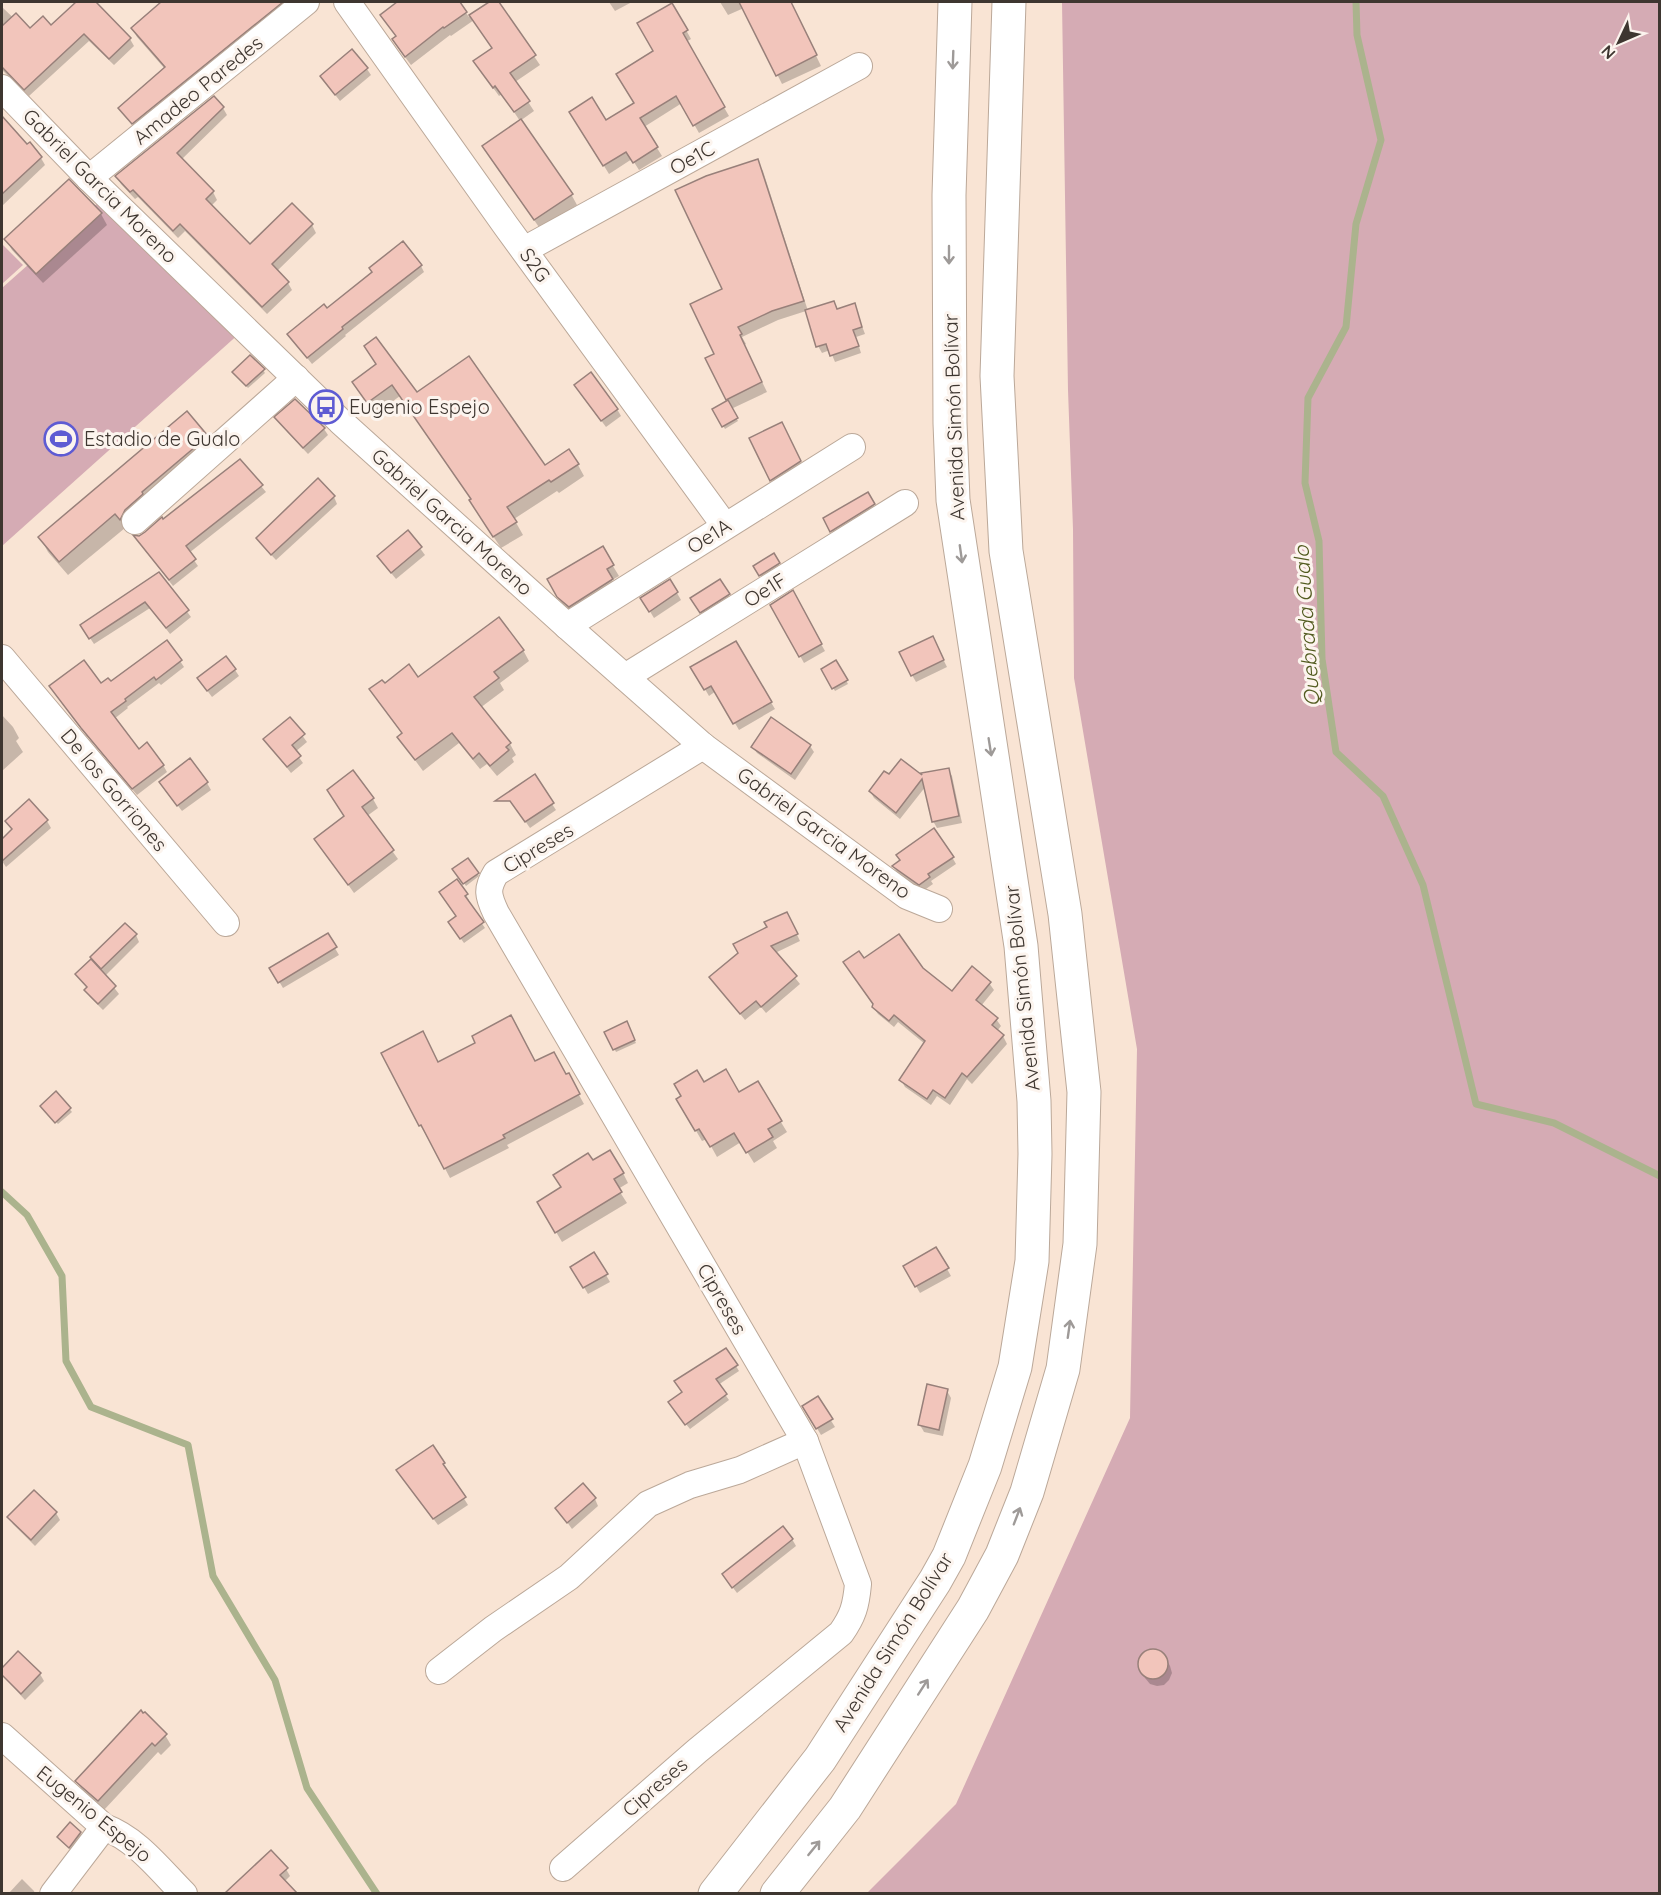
<svg xmlns="http://www.w3.org/2000/svg" width="1661" height="1895" viewBox="0 0 1661 1895" font-family="Quicksand,sans-serif">
	<rect width="100%" height="100%" fill="#f9e4d4"/>
	<g fill="#d5abb4">
		<path d="M1062,2H1659V1893H867L956,1804L1130,1418L1137,1049L1074,678L1073,529L1068,390Z"/>
		<path d="M109,193L241,332L2,546V288Z"/>
		<path d="M2,244L23,265L2,284Z"/>
	</g>
	<g fill="#0003">
		<path d="M78,2H94L130,39L134,46L114,65L89,41L29,96L2,70V7L25,29L30,30L51,27Z"/>
		<path d="M163,2H179L193,17L210,2H237L238,3L240,2H298L138,131L120,108L165,69L137,37L132,28Z"/>
		<path d="M400,2H458L469,17L491,2H497L540,65L515,82L534,111L520,121L502,94L499,96L481,71L493,49L474,20L451,36L450,35L411,65L399,49L397,37L382,15Z"/>
		<path d="M609,2H632L615,11Z"/>
		<path d="M720,2H790L821,66L782,84L744,8L728,15Z"/>
		<path d="M672,5L691,39L686,42L729,116L699,133L682,103L644,127L662,156L639,170L632,159L609,174L571,112L605,122L636,104Z"/>
		<path d="M367,69L371,75L340,101L321,77Z"/>
		<path d="M223,108L227,115L181,160L213,192L217,200L211,206L250,246L292,205L312,225L316,233L277,271L288,283L292,290L267,314L185,231L178,238L138,197L135,199L121,184L117,177Z"/>
		<path d="M2,119L41,158L45,165L2,206Z"/>
		<path d="M490,157L571,194L577,205L541,230Z"/>
		<path d="M757,161L763,171L808,311L834,302L838,310L854,305L865,334L856,337L861,353L835,362L830,350L822,353L818,346L806,311L778,320L742,337L746,344L744,345L767,392L731,409L738,421L725,429L714,410L729,401L707,359L716,355L724,290Z"/>
		<path d="M69,181L101,214L107,225L43,283L12,250L6,239Z"/>
		<path d="M421,266L424,272L345,335L346,336L312,364L289,335L327,310Z"/>
		<path d="M378,365L416,394L544,467L578,465L584,476L559,493L557,491L514,519L523,535L501,548L477,512L472,500L400,396L375,414L361,394Z"/>
		<path d="M263,370L265,373L248,388L236,375Z"/>
		<path d="M580,392L617,409L621,416L606,427Z"/>
		<path d="M276,418L324,429L328,435L308,454L280,424Z"/>
		<path d="M785,431L804,469L776,486L772,480Z"/>
		<path d="M207,437L215,451L132,525L129,533L125,528L68,575L48,552L40,537Z"/>
		<path d="M240,461L266,492L189,553L198,566L173,586L135,537H139L163,521Z"/>
		<path d="M867,494L877,512L836,538L825,519Z"/>
		<path d="M334,497L337,504L276,560L262,545L258,538Z"/>
		<path d="M408,532L425,555L396,579L383,563Z"/>
		<path d="M602,548L619,576L612,580L618,591L576,617L565,608L549,580Z"/>
		<path d="M773,555L780,567L762,578L755,566Z"/>
		<path d="M159,574L191,617L170,634L150,608L94,644L86,632Z"/>
		<path d="M720,581L732,602L705,619L692,599Z"/>
		<path d="M677,593L681,600L654,618L646,605Z"/>
		<path d="M792,593L825,651L804,663L772,605Z"/>
		<path d="M735,643L775,709L739,730L716,691L709,696L692,667Z"/>
		<path d="M936,645L947,667L916,682L912,675Z"/>
		<path d="M523,650L529,661L500,683L504,690L480,708L510,744L516,755L512,758L514,762L497,776L487,764L480,769L459,743L423,771L406,748L403,735L371,690L384,685L417,679Z"/>
		<path d="M180,661L184,667L161,685L159,683L127,707L128,708L114,719L138,751L163,765L167,772L137,795L86,735L55,693L111,683Z"/>
		<path d="M835,662L848,684L835,691L823,670Z"/>
		<path d="M235,670L239,676L212,697L203,685Z"/>
		<path d="M2,715L13,727L19,738L16,741L23,752L2,771Z"/>
		<path d="M290,719L307,742L295,752L303,763L291,773L265,740Z"/>
		<path d="M810,746L814,752L795,780L757,753L753,747Z"/>
		<path d="M948,769L952,776L962,823L937,828L933,821L926,786L900,819L874,798L870,791L889,776L924,779Z"/>
		<path d="M207,783L211,790L182,811L165,789Z"/>
		<path d="M373,799L378,808L367,816L398,859L354,893L316,839Z"/>
		<path d="M511,801L552,804L556,810L530,828Z"/>
		<path d="M47,821L51,828L6,867L2,861V841L13,830Z"/>
		<path d="M952,857L956,864L931,881L933,884L923,891L897,873L894,866Z"/>
		<path d="M468,860L479,876L466,886L454,869Z"/>
		<path d="M466,895L469,900L467,902L485,928L464,943L453,928L457,917L443,898Z"/>
		<path d="M790,920L800,941L775,953L800,984L766,1013L761,1007L745,1020L711,978Z"/>
		<path d="M136,935L139,942L105,976L119,994L103,1010L90,997L86,990L88,988L77,975L98,967L92,957Z"/>
		<path d="M327,935L339,955L283,988L271,968Z"/>
		<path d="M864,960L922,969L952,993L989,983L994,990L981,1006L996,1019L1001,1026L997,1031L1003,1036L1007,1044L972,1084L967,1079L950,1105L937,1096L931,1105L905,1087L901,1080L925,1044L898,1022L894,1027L878,1014L873,1007L875,1005Z"/>
		<path d="M626,1023L636,1043L616,1052L606,1033Z"/>
		<path d="M535,1063L565,1076L568,1075L584,1104L507,1145L509,1148L450,1178L427,1134L426,1135L420,1125L438,1064Z"/>
		<path d="M757,1083L787,1132L773,1141L777,1148L754,1163L741,1142L717,1157L707,1139L702,1141L678,1100L703,1084L739,1094Z"/>
		<path d="M56,1093L72,1112L58,1124L44,1109Z"/>
		<path d="M593,1162L623,1173L628,1183L618,1189L627,1203L562,1242L539,1203L562,1188Z"/>
		<path d="M936,1249L951,1276L920,1293L905,1267Z"/>
		<path d="M594,1254L610,1282L588,1294L572,1267Z"/>
		<path d="M726,1350L739,1371L718,1385L729,1400L690,1429L673,1408L683,1393Z"/>
		<path d="M947,1391L951,1398L943,1436L924,1432L920,1425Z"/>
		<path d="M817,1398L835,1427L821,1435L804,1406Z"/>
		<path d="M432,1447L468,1505L438,1525L402,1477Z"/>
		<path d="M34,1492L56,1513L60,1520L35,1546L13,1524L9,1518Z"/>
		<path d="M595,1499L598,1506L572,1529L557,1508Z"/>
		<path d="M792,1539L796,1546L737,1593L728,1581Z"/>
		<path d="M1154,1650L1161,1653L1166,1658L1170,1666L1172,1673L1169,1680L1164,1685L1157,1686L1150,1684L1145,1678L1139,1663L1141,1656L1147,1651Z"/>
		<path d="M18,1653L40,1674L44,1681L25,1700L2,1675V1670Z"/>
		<path d="M165,1735L171,1745L161,1755L158,1752L104,1810L83,1791L77,1781Z"/>
		<path d="M80,1833L82,1836L71,1850L60,1840Z"/>
		<path d="M286,1869L290,1876L284,1882L295,1894L228,1893Z"/>
		<path d="M22,1879L34,1891L35,1894H8Z"/>
	</g>
	<g fill="none" stroke-linecap="round" stroke-linejoin="round">
		<g stroke="#abb38d" stroke-width="7">
			<path d="M1356,2L1357,35L1381,140L1356,224L1346,327L1308,398L1305,483L1319,541L1322,659L1336,752L1383,796L1423,885L1476,1104L1554,1123L1660,1176"/>
			<path d="M2,1192L27,1215L62,1276L66,1361L91,1407L188,1445L213,1576L275,1680L307,1788L377,1894"/>
		</g>
	</g>
	<g fill="#f2c5bb" stroke="#98807a" stroke-width="1.5">
		<path d="M76,2H96L131,38L109,59L84,34L24,90L2,67V26L16,13L30,28L43,16L51,25Z"/>
		<path d="M161,2H283L132,124L118,108L165,67L131,28Z"/>
		<path d="M397,2H460L467,12L444,28L443,27L405,57L392,39L396,36L380,15Z"/>
		<path d="M489,2H499L536,55L510,73L530,101L514,112L495,86L493,88L473,61L492,48L469,15Z"/>
		<path d="M739,2H791L817,55L776,76Z"/>
		<path d="M672,3L688,30L683,33L725,107L693,126L676,96L640,118L658,147L633,163L626,152L603,166L569,112L592,97L606,120L634,103L616,74L653,51L637,23Z"/>
		<path d="M352,49L368,68L335,95L320,76Z"/>
		<path d="M214,96L224,107L177,153L214,191L206,199L250,244L292,203L313,224L272,264L289,282L262,307L180,224L173,231L133,190L130,192L115,176Z"/>
		<path d="M2,116L27,144L30,142L42,157L2,194Z"/>
		<path d="M521,119L573,194L534,220L482,146Z"/>
		<path d="M758,159L804,301L772,311L738,327L742,334L740,335L762,382L726,400L705,358L714,354L690,304L722,289L675,190L706,176Z"/>
		<path d="M69,179L102,213L36,274L4,239Z"/>
		<path d="M403,241L422,265L342,327L343,329L307,358L287,334L324,304L327,308L372,272L369,268Z"/>
		<path d="M834,301L837,309L855,303L862,327L853,330L859,346L830,356L826,344L816,347L805,310Z"/>
		<path d="M376,337L417,392L469,356L545,465L569,449L579,464L551,482L549,480L507,507L517,522L493,537L469,500L471,499L392,385L367,403L352,382L376,364L364,346Z"/>
		<path d="M250,355L265,369L246,386L232,372Z"/>
		<path d="M591,372L618,409L601,421L574,385Z"/>
		<path d="M295,399L325,428L303,448L274,417Z"/>
		<path d="M728,400L738,418L722,427L712,409Z"/>
		<path d="M187,411L208,436L142,492L143,494L125,510L120,520L115,514L59,562L38,537Z"/>
		<path d="M782,422L801,461L770,481L749,438Z"/>
		<path d="M240,459L263,485L186,546L196,559L169,580L133,535L139,536L145,532L162,517L163,519Z"/>
		<path d="M318,478L335,496L271,555L256,538Z"/>
		<path d="M868,492L875,504L830,532L823,518Z"/>
		<path d="M408,530L422,547L391,573L377,556Z"/>
		<path d="M603,546L614,565L607,569L613,579L569,607L557,597L547,579Z"/>
		<path d="M774,553L780,563L759,576L753,566Z"/>
		<path d="M159,572L189,610L166,628L145,602L89,639L80,625Z"/>
		<path d="M670,579L678,592L649,612L640,598Z"/>
		<path d="M720,579L730,594L700,613L690,598Z"/>
		<path d="M793,590L822,644L799,657L770,605Z"/>
		<path d="M499,617L524,650L494,672L499,678L474,697L511,743L506,747L509,750L490,766L479,753L473,759L452,733L415,760L397,737L402,733L369,689L382,680L385,683L409,664L418,677Z"/>
		<path d="M933,636L944,660L911,676L899,652Z"/>
		<path d="M167,640L182,660L156,680L154,677L125,699L126,701L111,712L139,749L147,742L164,765L132,789L81,728L49,686L84,660L101,683L108,678L111,681Z"/>
		<path d="M736,641L772,702L733,724L711,686L704,690L690,667Z"/>
		<path d="M226,656L236,669L207,691L197,678Z"/>
		<path d="M836,660L848,680L832,689L821,669Z"/>
		<path d="M290,717L305,734L292,745L301,756L287,767L263,739Z"/>
		<path d="M771,717L811,745L791,774L751,747Z"/>
		<path d="M190,758L208,782L177,806L159,782Z"/>
		<path d="M901,759L922,775L921,773L949,768L959,816L932,822L922,779L896,813L869,791L884,771L889,774Z"/>
		<path d="M353,770L374,798L362,807L394,850L348,885L314,839L344,816L327,790Z"/>
		<path d="M535,774L554,803L525,822L510,801H495Z"/>
		<path d="M29,799L48,820L2,861V839L12,829L5,821Z"/>
		<path d="M934,828L954,857L928,874L930,877L919,885L892,866L900,860L896,855Z"/>
		<path d="M468,858L479,873L463,884L452,869Z"/>
		<path d="M457,879L468,894L465,896L484,922L460,939L448,922L456,916L439,892Z"/>
		<path d="M787,912L798,934L771,946L797,976L761,1007L756,1001L740,1014L709,977L738,953L733,944L767,927L764,922Z"/>
		<path d="M125,923L137,934L101,969L90,957Z"/>
		<path d="M328,933L337,947L278,983L269,968Z"/>
		<path d="M899,934L923,968L952,991L972,966L991,982L976,1000L998,1018L992,1025L1004,1035L967,1077L962,1073L945,1098L933,1090L927,1099L899,1080L925,1041L894,1015L889,1021L872,1007L873,1004L843,962L859,951L864,958Z"/>
		<path d="M91,959L116,986L98,1004L84,990L87,987L75,974Z"/>
		<path d="M511,1015L535,1061L554,1052L566,1074L569,1073L580,1094L503,1135L505,1138L444,1169L421,1125L419,1126L381,1053L423,1031L438,1062L475,1043L472,1036Z"/>
		<path d="M627,1021L635,1040L613,1050L604,1032Z"/>
		<path d="M726,1069L739,1092L758,1081L782,1121L768,1129L773,1137L746,1153L734,1133L710,1147L699,1129L695,1131L676,1099L681,1096L674,1084L697,1070L704,1082Z"/>
		<path d="M56,1091L71,1108L55,1123L40,1106Z"/>
		<path d="M610,1150L624,1173L614,1179L622,1192L555,1233L537,1202L561,1187L553,1175L588,1153L593,1160Z"/>
		<path d="M936,1247L949,1268L915,1287L903,1266Z"/>
		<path d="M594,1252L608,1274L583,1288L570,1267Z"/>
		<path d="M726,1348L738,1365L716,1379L727,1394L685,1425L668,1402L682,1392L674,1381Z"/>
		<path d="M927,1384L948,1389L939,1430L918,1425Z"/>
		<path d="M818,1396L833,1419L816,1429L802,1406Z"/>
		<path d="M433,1445L445,1463L443,1464L466,1497L433,1519L396,1470Z"/>
		<path d="M583,1483L596,1498L567,1523L555,1508Z"/>
		<path d="M34,1490L57,1512L31,1540L7,1517Z"/>
		<path d="M783,1526L793,1539L732,1588L722,1574Z"/>
		<circle cx="1153" cy="1664" r="15"/>
		<path d="M18,1651L41,1673L21,1694L2,1675V1668Z"/>
		<path d="M141,1710L143,1713L145,1712L167,1734L155,1746L152,1743L98,1801L75,1781Z"/>
		<path d="M70,1822L81,1832L69,1848L57,1837Z"/>
		<path d="M271,1850L288,1868L280,1875L297,1893H225Z"/>
	</g>
	<g fill="none" stroke-linecap="round" stroke-linejoin="round">
		<defs>
			<g id="minor">
				<path d="M347,2L506,226L725,526"/>
				<path d="M2,88L89,178L340,421L567,626L703,746L907,896L939,909"/>
				<path d="M89,178L306,2"/>
				<path d="M524,250L859,66"/>
				<path d="M135,521L296,378"/>
				<path d="M567,626L852,447"/>
				<path d="M2,658L226,923"/>
				<path d="M625,677L905,503"/>
				<path d="M439,1671L493,1629L569,1577L648,1504L690,1485L740,1470L805,1441"/>
				<path d="M2,1736L104,1827C137,1839 160,1870 184,1894"/>
				<path d="M563,1868L697,1751L841,1633C853,1616 856,1606 858,1584L805,1441L496,913C488,896 486,889 496,873L703,746"/>
				<path d="M53,1894L104,1827"/>
			</g>
			<g id="highway">
				<path d="M715,1894L820,1759L935,1581L949,1556L985,1466L1015,1367L1032,1261L1035,1154L1034,1101L1021,946L953,500L950,423L949,195L955,2"/>
				<path d="M777,1894L845,1808L973,1609L1002,1555L1027,1492L1063,1369L1080,1244L1084,1092L1065,914L1006,551L997,376L1009,2"/>
			</g>
		</defs>
		<use href="#minor" stroke="#bba899" stroke-width="28"/>
		<use href="#highway" stroke="#bba899" stroke-width="35"/>
		<use href="#minor" stroke="#fff" stroke-width="26"/>
		<use href="#highway" stroke="#fff" stroke-width="33"/>
	</g>
	<defs><path id="oneway-shaft" d="M-6 0H5M1.5-3L5.5 0L1.5 3" fill="none" stroke-width="1.6" stroke-linecap="round" stroke-linejoin="round" transform="scale(1.5)"/></defs>
	<g stroke="#9e9a98">
		<use href="#oneway-shaft" transform="translate(953 60) rotate(92)"/>
		<use href="#oneway-shaft" transform="translate(949 255) rotate(90)"/>
		<use href="#oneway-shaft" transform="translate(961 554) rotate(82)"/>
		<use href="#oneway-shaft" transform="translate(990 747) rotate(81)"/>
		<use href="#oneway-shaft" transform="translate(1069 1329) rotate(-82)"/>
		<use href="#oneway-shaft" transform="translate(1017 1516) rotate(-69)"/>
		<use href="#oneway-shaft" transform="translate(923 1687) rotate(-57)"/>
		<use href="#oneway-shaft" transform="translate(814 1848) rotate(-51)"/>
	</g>
	<defs>
		<symbol id="bus-ring" viewBox="-11 -11 22 22"><circle r="9.5" fill="#fcf4ee" stroke="#5e5bd3" stroke-width="1.5"/><path d="M-5-6H5V4H4V6H2V4H-2V6H-4V4H-5ZM-3.5-4V0h7V-4ZM-3.5 1.2v1.5H-2V1.2ZM2 1.2v1.5H3.5V1.2Z" fill="#5e5bd3"/></symbol>
		<symbol id="stadium-ring" viewBox="-11 -11 22 22"><circle r="9.5" fill="#fcf4ee" stroke="#5e5bd3" stroke-width="1.5"/><path d="M0-5a6.5 5 0 1 0 0 10a6.5 5 0 1 0 0-10ZM-3.5-1.8h7v3.6h-7Z" fill="#5e5bd3"/></symbol>
	</defs>
	<g fill-rule="evenodd">
		<use href="#bus-ring" x="307" y="388" width="38" height="38"/>
		<use href="#stadium-ring" x="42" y="420" width="38" height="38"/>
	</g>
	<g text-anchor="middle" stroke-width="6" stroke-linejoin="round" paint-order="stroke">
		<g font-size="20" fill="#3e3630" stroke="#fcf4ee">
			<text transform="translate(198 90) rotate(-39)" y="7">Amadeo Paredes</text>
			<text transform="translate(692 158) rotate(-29)" y="7">Oe1C</text>
			<text transform="translate(100 186) rotate(45)" y="7">Gabriel Garcia Moreno</text>
			<text transform="translate(535 265) rotate(54)" y="7">S2G</text>
			<text transform="translate(954 417) rotate(-92)" y="7">Avenida Simón Bolívar</text>
			<text transform="translate(452 522) rotate(42)" y="7">Gabriel Garcia Moreno</text>
			<text transform="translate(709 536) rotate(-32)" y="7">Oe1A</text>
			<text transform="translate(765 590) rotate(-32)" y="7">Oe1F</text>
			<text transform="translate(114 790) rotate(50)" y="7">De los Gorriones</text>
			<text transform="translate(824 833) rotate(36)" y="7">Gabriel Garcia Moreno</text>
			<text transform="translate(538 848) rotate(-31)" y="7">Cipreses</text>
			<text transform="translate(1022 988) rotate(-96)" y="7">Avenida Simón Bolívar</text>
			<text transform="translate(722 1299) rotate(60)" y="7">Cipreses</text>
			<text transform="translate(893 1642) rotate(-58)" y="7">Avenida Simón Bolívar</text>
			<text transform="translate(655 1787) rotate(-41)" y="7">Cipreses</text>
			<text transform="translate(94 1814) rotate(39)" y="7">Eugenio Espejo</text>
		</g>
		<g font-size="20" fill="#3e3630" stroke="#fcf4ee" text-anchor="start">
			<text x="349" y="414">Eugenio Espejo</text>
			<text x="84" y="446">Estadio de Gualo</text>
		</g>
		<g font-size="21" font-style="italic" fill="#525b20" stroke="#fcf4ee">
			<text transform="translate(1307 626) rotate(-94)" y="7">Quebrada Gualo</text>
		</g>
	</g>
	<rect width="1661" height="1895" fill="none" stroke="#3e3630" stroke-width="6"/>
	<g transform="translate(1619 42) rotate(226)" stroke="#fcf4ee" stroke-width="4.5" paint-order="stroke">
	<path d="M0-4.5L10 22L0 15L-10 22Z" fill="#3e3630"/>
	<text y="-9" font-size="16" font-weight="bold" text-anchor="middle" fill="#3e3630">N</text>
	</g>
</svg>
